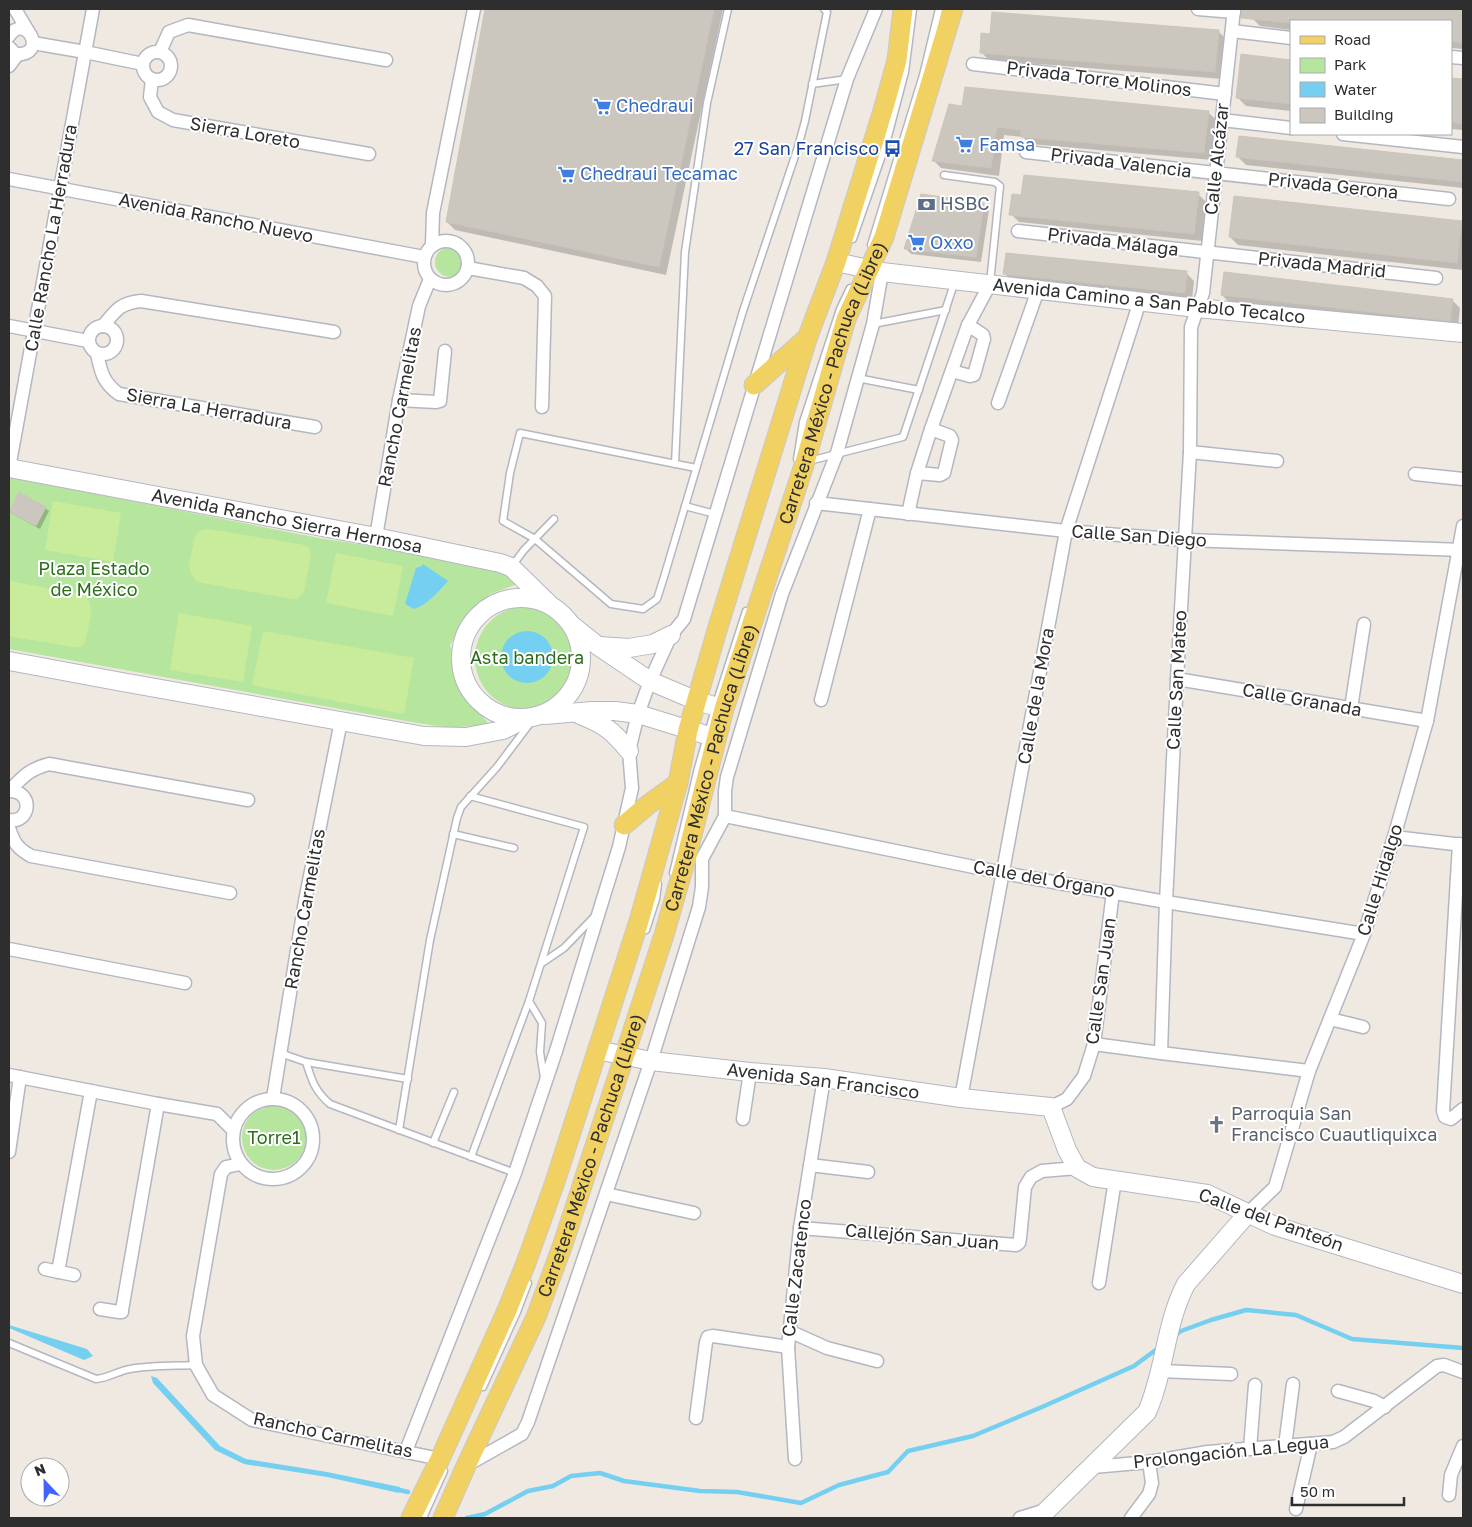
<svg xmlns="http://www.w3.org/2000/svg" width="1472" height="1527" viewBox="0 0 1472 1527" font-family="'Golos Text',sans-serif">
	<rect width="100%" height="100%" fill="#efe9e1"/>
	<g fill="#b6e59e">
		<circle cx="450" cy="262" r="15"/>
		<path d="M9,477L319,538L396,550L495,570L520,583L490,594L470,613L450,645L465,696L489,724L451,728L417,723L9,649Z"/>
		<circle cx="527" cy="658" r="52"/>
		<circle cx="274" cy="1138" r="32"/>
	</g>
	<g fill="#c9ec9a">
		<path d="M53,501L121,513L113,562L45,550Z"/>
		<path d="M209,529L304,545L309,548L311,554L304,592L297,599H291L197,582L190,572L189,565L195,536L200,531Z"/>
		<path d="M336,553L403,566L393,616L326,603Z"/>
		<path d="M9,581L85,595C96,607 88,627 85,642C82,647 79,648 73,647L9,636Z"/>
		<path d="M179,613L252,626L243,682L170,670Z"/>
		<path d="M263,631L414,658L404,714L252,685Z"/>
	</g>
	<g fill="#75cff0">
		<path d="M423,564L448,581C440,590 426,606 414,609L405,604L416,568L422,566Z"/>
		<circle cx="527" cy="657" r="26"/>
		<path d="M9,1325L87,1349L93,1356L84,1360L9,1328Z"/>
		<path d="M151,1376L157,1378L220,1446L246,1459L327,1472L400,1487L399,1493L327,1477L244,1464L215,1450L153,1383Z"/>
	</g>
	<g fill="#0003">
		<path d="M486,9H723L666,275L455,230L447,222Z"/>
		<path d="M1253,9H1463V49L1451,48V21H1291V30L1260,26L1252,18Z"/>
		<path d="M1218,31L1226,39L1223,79L989,60L981,52L991,35Z"/>
		<path d="M1291,61V111L1246,106L1238,98Z"/>
		<path d="M1451,79L1463,81V130L1451,129Z"/>
		<path d="M950,106L1208,112L1216,120L1212,160L1030,144L1023,137L1004,135L999,176L941,168L933,160Z"/>
		<path d="M1240,137L1463,161V188L1246,165L1238,157Z"/>
		<path d="M1198,194L1206,202L1202,241L1019,222L1011,214Z"/>
		<path d="M983,204L989,210L981,262L911,254L905,248Z"/>
		<path d="M1462,222L1463,224V270L1238,245L1230,237Z"/>
		<path d="M1186,273L1194,281L1192,300L1013,282L1005,274Z"/>
		<path d="M1222,295L1452,300L1460,308L1458,328L1230,303Z"/>
		<path d="M45,508L49,511L40,529L14,515L10,512Z"/>
	</g>
	<g fill="none" stroke-linecap="round" stroke-linejoin="round">
		<g stroke="#75cff0" stroke-width="4.5">
			<path d="M1173,1337L1181,1331L1211,1320L1246,1310L1296,1315L1352,1339L1463,1348"/>
			<path d="M395,1489L408,1492"/>
			<path d="M467,1518L485,1514L528,1491L553,1486L571,1476L600,1473L624,1481L700,1491L737,1492L801,1503L839,1485L888,1472L908,1451L973,1436L1042,1407L1134,1366L1161,1346"/>
		</g>
	</g>
	<g fill="#cbc7bf" stroke="#cbc5ba">
		<path d="M485,9H714L659,267L446,222Z"/>
		<path d="M1242,9H1463V43L1451,41V21H1291V23L1241,18Z"/>
		<path d="M992,12L1219,30L1215,72L980,53L981,33L990,34Z"/>
		<path d="M1241,54L1291,60V104L1236,98Z"/>
		<path d="M1451,78L1463,79V124L1451,122Z"/>
		<path d="M965,87L1209,111L1204,153L1021,137V130L997,127L991,168L932,161L949,104L962,106Z"/>
		<path d="M1239,136L1463,160V182L1236,157Z"/>
		<path d="M1024,175L1199,192L1194,234L1009,215L1012,194L1021,195Z"/>
		<path d="M921,194L984,203L976,257L904,249Z"/>
		<path d="M1234,196L1462,221L1457,263L1229,237Z"/>
		<path d="M1006,253L1187,271L1185,293L1003,274Z"/>
		<path d="M1224,272L1453,299L1450,321L1221,295Z"/>
		<path d="M19,492L46,507L36,526L9,512Z"/>
	</g>
	<g fill="none" stroke-linecap="round" stroke-linejoin="round">
		<defs>
			<g id="lane">
				<path d="M812,84L847,79"/>
				<path d="M944,175L995,182L1000,186L990,283"/>
				<path d="M853,239L886,144L905,72L913,9"/>
				<path d="M871,245L923,75L939,9"/>
				<path d="M873,324L946,310"/>
				<path d="M857,378L919,390"/>
				<path d="M797,459L803,422L840,309L850,288"/>
				<path d="M809,461L903,437L955,281"/>
				<path d="M675,464L685,252L707,103L728,9"/>
				<path d="M696,468L520,433L510,473L503,521L535,539L611,604L643,609L657,599L664,577L743,311L798,147L805,121L827,12L824,9"/>
				<path d="M685,506L715,514"/>
				<path d="M512,566L524,550L554,519"/>
				<path d="M717,701L746,611"/>
				<path d="M470,796L584,827L529,1001L471,1157"/>
				<path d="M453,834L514,848"/>
				<path d="M673,873L698,768L713,716"/>
				<path d="M646,930L656,899L658,884"/>
				<path d="M542,963L564,948L594,917"/>
				<path d="M529,1001L542,1023L540,1052L544,1078"/>
				<path d="M280,1053L306,1062C312,1081 315,1091 330,1104L515,1173"/>
				<path d="M306,1062L408,1079"/>
				<path d="M399,1130L430,940L457,818L461,807L497,767L531,722"/>
				<path d="M433,1143L454,1092"/>
				<path d="M9,1343L96,1379C108,1378 118,1371 130,1369C151,1365 174,1366 196,1365"/>
				<path d="M483,1387L517,1312L528,1283"/>
				<path d="M423,1518L444,1471"/>
			</g>
			<g id="street">
				<path d="M15,9L28,31"/>
				<path d="M1198,9L1234,12"/>
				<path d="M1232,31L1291,38"/>
				<path d="M9,36C25,13 46,50 22,54C16,55 13,52 9,47"/>
				<path d="M33,43L85,52L143,64"/>
				<path d="M160,52L169,32L188,25L386,60"/>
				<circle cx="157" cy="66" r="14"/>
				<path d="M1451,57L1463,58"/>
				<path d="M973,64L1225,94"/>
				<path d="M9,66L18,54"/>
				<path d="M152,79L150,97L158,112L173,120L369,154"/>
				<path d="M1222,120L1291,128"/>
				<path d="M1343,134L1463,147"/>
				<path d="M1026,152L1449,199"/>
				<path d="M9,179L424,257"/>
				<path d="M1018,231L1436,278"/>
				<circle cx="446" cy="263" r="22"/>
				<path d="M432,245L433,213L474,9"/>
				<path d="M468,268L524,278L537,286L545,296L542,407"/>
				<circle cx="103" cy="340" r="14"/>
				<path d="M9,326L88,341"/>
				<path d="M103,326C116,310 120,303 141,301L334,332"/>
				<path d="M97,354C101,372 103,383 119,394L315,427"/>
				<path d="M952,371L970,376L974,375L984,339L983,335L968,325"/>
				<path d="M399,400L436,402L440,401L445,351"/>
				<path d="M998,403L1038,290"/>
				<path d="M1190,452L1277,461"/>
				<path d="M9,468L93,9"/>
				<path d="M917,473L940,475L944,473L952,440L950,436L931,429"/>
				<path d="M1415,474L1463,479"/>
				<path d="M816,503L1066,531L1186,540L1463,550"/>
				<path d="M908,514L917,473L931,429L968,325L990,284"/>
				<path d="M376,537L399,400L419,306L430,279"/>
				<path d="M1177,679L1427,721"/>
				<path d="M821,700L870,509"/>
				<path d="M1351,708L1364,624"/>
				<path d="M9,791C24,776 28,770 49,764L248,800"/>
				<path d="M9,791C35,791 30,824 9,820"/>
				<path d="M725,816L1003,873L1166,902L1364,934"/>
				<path d="M9,828C14,843 17,848 31,856L230,893"/>
				<path d="M1394,837L1463,845"/>
				<path d="M1459,844L1443,1111L1445,1117L1451,1119L1463,1109"/>
				<path d="M9,949L185,983"/>
				<path d="M1330,1019L1363,1027"/>
				<path d="M1094,1044L1161,1053L1309,1071"/>
				<path d="M1161,1053L1166,902L1177,679L1190,452L1191,327L1203,293L1234,9"/>
				<path d="M9,1075L158,1104L217,1114L233,1130"/>
				<path d="M273,1098L305,901L341,721"/>
				<path d="M961,1098L1066,531L1140,301"/>
				<circle cx="273" cy="1139" r="40"/>
				<path d="M1051,1107L1067,1099L1084,1076L1094,1044L1113,892"/>
				<path d="M743,1119L750,1072"/>
				<path d="M9,1152L20,1077"/>
				<path d="M240,1164L226,1167L221,1174L193,1336L196,1365L213,1395L252,1420L440,1459"/>
				<path d="M810,1165L868,1172"/>
				<path d="M606,1194L694,1213"/>
				<path d="M1248,1213L1275,1187L1309,1071L1364,934L1394,837L1427,721L1463,526"/>
				<path d="M800,1228L1016,1245L1019,1243L1020,1238L1025,1187L1031,1177L1042,1171L1077,1168"/>
				<path d="M45,1269L74,1275"/>
				<path d="M58,1272L91,1091"/>
				<path d="M1099,1283L1115,1180"/>
				<path d="M100,1309L119,1312H122V1310L158,1104"/>
				<path d="M789,1331L827,1348L877,1361"/>
				<path d="M1160,1371L1231,1374"/>
				<path d="M1338,1391L1374,1401L1385,1407"/>
				<path d="M696,1418L706,1342L708,1337L713,1336L788,1347"/>
				<path d="M1285,1446L1293,1384"/>
				<path d="M1250,1449L1255,1385"/>
				<path d="M406,1451L515,1173L556,1051L619,847L632,788L629,751L638,714L650,681L671,635L684,619L847,79L876,9"/>
				<path d="M795,1459L788,1347L800,1228L824,1078"/>
				<path d="M467,1465L522,1434L528,1422L651,1061L699,907L702,887V859L725,816V791L727,777L782,594L837,453L873,324L882,272"/>
				<path d="M1093,1467L1149,1462L1208,1452L1333,1442L1344,1437L1437,1366L1444,1365L1463,1372"/>
				<path d="M1449,1495L1451,1475L1463,1446"/>
				<path d="M1296,1509L1311,1444"/>
				<path d="M1020,1518L1046,1510"/>
				<path d="M1131,1518L1149,1494L1152,1483L1149,1462"/>
			</g>
			<g id="secondary">
				<path d="M836,262L882,272L1197,308L1463,333"/>
				<path d="M9,468L376,537L500,563L511,567L550,605"/>
				<circle cx="521" cy="658" r="60"/>
				<path d="M573,626L598,646L650,681L697,701L724,709"/>
				<path d="M599,646L629,648L653,644L671,635"/>
				<path d="M9,661L122,682L424,736L466,737L503,730L527,718"/>
				<path d="M545,715L592,711H615L638,714L716,738"/>
				<path d="M580,715C605,725 612,730 629,751"/>
				<path d="M597,1050L651,1061L750,1072L824,1078L961,1098L1051,1107L1067,1150L1077,1168L1093,1177L1207,1194L1275,1226L1463,1284"/>
				<path d="M1039,1518L1147,1412C1165,1371 1165,1324 1186,1284L1248,1213"/>
			</g>
			<g id="primary">
				<path d="M754,385L808,337"/>
				<path d="M624,825L649,804L678,783"/>
				<path d="M411,1518L440,1459L508,1308L526,1263L555,1182L639,921L678,783L688,730L718,627L808,336L836,262L884,107L897,60L903,9"/>
				<path id="s1" d="M443,1518L466,1466L536,1317L563,1244L664,935L687,855L724,709L805,462L846,319L884,237L953,9"/>
			</g>
		</defs>
		<use href="#lane" stroke="#b4b7c1" stroke-width="9"/>
		<use href="#street" stroke="#b4b7c1" stroke-width="15"/>
		<use href="#secondary" stroke="#b4b7c1" stroke-width="20"/>
		<use href="#primary" stroke="#c9c9c9" stroke-width="21"/>
		<use href="#lane" stroke="#fff" stroke-width="6"/>
		<use href="#street" stroke="#fff" stroke-width="12"/>
		<use href="#secondary" stroke="#fff" stroke-width="18"/>
		<use href="#primary" stroke="#f2d163" stroke-width="19"/>
	</g>
	<defs>
		<symbol id="supermarket-bare" viewBox="-9 -9 18 18"><path d="M-6-5.5h2.5l.6 2H6L4.5 2H-2.5L-4.4-4H-6ZM-1.5 3.2a1.3 1.3 0 1 0 .1 0ZM3 3.2a1.3 1.3 0 1 0 .1 0Z" fill="#3f7fe0" stroke="#fff" stroke-width="2.5" paint-order="stroke"/></symbol>
		<symbol id="bus-bare" viewBox="-9 -9 18 18"><path d="M-5-6H5V4H4V6H2V4H-2V6H-4V4H-5ZM-3.5-4V0h7V-4ZM-3.5 1.2v1.5H-2V1.2ZM2 1.2v1.5H3.5V1.2Z" fill="#1a4fb4" stroke="#fff" stroke-width="2.5" paint-order="stroke"/></symbol>
		<symbol id="bank-bare" viewBox="-9 -9 18 18"><path d="M-6-4H6V4H-6ZM0-2.3a2.3 2.3 0 1 0 0 4.6a2.3 2.3 0 1 0 0-4.6Z" fill="#5c6f8a" stroke="#fff" stroke-width="2.5" paint-order="stroke"/></symbol>
		<symbol id="church-bare" viewBox="-9 -9 18 18"><path d="M-1.2-6h2.4v3.5h3.3v2.4h-3.3V6h-2.4V-.1h-3.3v-2.4h3.3Z" fill="#6b7280" stroke="#fff" stroke-width="2.5" paint-order="stroke"/></symbol>
	</defs>
	<g fill-rule="evenodd">
		<use href="#supermarket-bare" x="590" y="94" width="25" height="25"/>
		<use href="#supermarket-bare" x="952" y="132" width="25" height="25"/>
		<use href="#bus-bare" x="880" y="136" width="25" height="25"/>
		<use href="#supermarket-bare" x="554" y="162" width="25" height="25"/>
		<use href="#bank-bare" x="914" y="192" width="25" height="25"/>
		<use href="#supermarket-bare" x="904" y="230" width="25" height="25"/>
		<use href="#church-bare" x="1204" y="1112" width="25" height="25"/>
	</g>
	<g text-anchor="middle" stroke-width="4" stroke-linejoin="round" paint-order="stroke">
		<g font-size="18" fill="#2e2e2e" stroke="#fff">
			<text transform="translate(1099 79) rotate(7)" y="6">Privada Torre Molinos</text>
			<text transform="translate(245 133) rotate(10)" y="6">Sierra Loreto</text>
			<text transform="translate(1217 159) rotate(-84)" y="6">Calle Alcázar</text>
			<text transform="translate(1121 163) rotate(7)" y="6">Privada Valencia</text>
			<text transform="translate(1333 186) rotate(6)" y="6">Privada Gerona</text>
			<text transform="translate(216 218) rotate(11)" y="6">Avenida Rancho Nuevo</text>
			<text transform="translate(51 238) rotate(-80)" y="6">Calle Rancho La Herradura</text>
			<text transform="translate(1113 242) rotate(7)" y="6">Privada Málaga</text>
			<text transform="translate(1322 265) rotate(6)" y="6">Privada Madrid</text>
			<text transform="translate(1149 301) rotate(6)" y="6">Avenida Camino a San Pablo Tecalco</text>
			<text dy="6" stroke="none"><textPath href="#s1" startOffset="1202">Carretera México - Pachuca (Libre)</textPath></text>
			<text transform="translate(400 407) rotate(-79)" y="6">Rancho Carmelitas</text>
			<text transform="translate(209 409) rotate(10)" y="6">Sierra La Herradura</text>
			<text transform="translate(287 521) rotate(11)" y="6">Avenida Rancho Sierra Hermosa</text>
			<text transform="translate(1139 536) rotate(4)" y="6">Calle San Diego</text>
			<text transform="translate(1177 680) rotate(-87)" y="6">Calle San Mateo</text>
			<text transform="translate(1036 696) rotate(-80)" y="6">Calle de la Mora</text>
			<text transform="translate(1302 700) rotate(10)" y="6">Calle Granada</text>
			<text dy="6" stroke="none"><textPath href="#s1" startOffset="798">Carretera México - Pachuca (Libre)</textPath></text>
			<text transform="translate(1044 879) rotate(10)" y="6">Calle del Órgano</text>
			<text transform="translate(1380 880) rotate(-73)" y="6">Calle Hidalgo</text>
			<text transform="translate(305 909) rotate(-80)" y="6">Rancho Carmelitas</text>
			<text transform="translate(1101 981) rotate(-82)" y="6">Calle San Juan</text>
			<text transform="translate(823 1081) rotate(7)" y="6">Avenida San Francisco</text>
			<text dy="6" stroke="none"><textPath href="#s1" startOffset="392">Carretera México - Pachuca (Libre)</textPath></text>
			<text transform="translate(1271 1220) rotate(20)" y="6">Calle del Panteón</text>
			<text transform="translate(922 1237) rotate(5)" y="6">Callejón San Juan</text>
			<text transform="translate(797 1268) rotate(-83)" y="6">Calle Zacatenco</text>
			<text transform="translate(333 1435) rotate(12)" y="6">Rancho Carmelitas</text>
			<text transform="translate(1231 1452) rotate(-6)" y="6">Prolongación La Legua</text>
		</g>
		<g font-size="18" fill="#366cbe" stroke="#fff" text-anchor="start">
			<text x="616" y="112">Chedraui</text>
			<text x="979" y="151">Famsa</text>
			<text x="580" y="180">Chedraui Tecamac</text>
			<text x="930" y="249">Oxxo</text>
		</g>
		<g font-size="18" fill="#164399" stroke="#fff" text-anchor="end">
			<text x="879" y="155">27 San Francisco</text>
		</g>
		<g font-size="18" fill="#4e5e75" stroke="#fff" text-anchor="start">
			<text x="940" y="210">HSBC</text>
		</g>
		<g font-size="18" fill="#2c6e1b" stroke="#fff">
			<text x="94" y="575">Plaza Estado<tspan x="94" dy="21">de México</tspan></text>
			<text x="527" y="664">Asta bandera</text>
			<text x="274" y="1144">Torre1</text>
		</g>
		<g font-size="18" fill="#5b616d" stroke="#fff" text-anchor="start">
			<text x="1231" y="1120">Parroquia San<tspan x="1231" dy="21">Francisco Cuautliquixca</tspan></text>
		</g>
	</g>
	<rect width="1472" height="1527" fill="none" stroke="#2e2e2e" stroke-width="20"/>
	<rect x="1290" y="20" width="162" height="115" fill="#ffffff" stroke="#ababab"/>
	<rect x="1300" y="36" width="25" height="8" fill="#f2d163" stroke="#ababab"/>
	<text x="1334" y="45" font-size="15" fill="#2e2e2e">Road</text>
	<rect x="1300" y="58" width="25" height="15" fill="#b6e59e" stroke="#ababab"/>
	<text x="1334" y="70" font-size="15" fill="#2e2e2e">Park</text>
	<rect x="1300" y="82" width="25" height="15" fill="#75cff0" stroke="#ababab"/>
	<text x="1334" y="95" font-size="15" fill="#2e2e2e">Water</text>
	<rect x="1300" y="108" width="25" height="15" fill="#cbc7bf" stroke="#ababab"/>
	<text x="1334" y="120" font-size="15" fill="#2e2e2e">Building</text>
	<g transform="translate(45 1482) rotate(338)"><circle r="24" fill="#ffffff" stroke="#ababab"/>
	<path d="M0-4L9 19L0 12L-9 19Z" fill="#4264fb"/>
	<text y="-8" font-size="14" font-weight="bold" text-anchor="middle" fill="#2e2e2e">N</text>
	</g>
	<path d="M1292 1497v8h112v-8" fill="none" stroke="#2e2e2e" stroke-width="2.5"/>
	<text x="1300" y="1497" font-size="15" fill="#2e2e2e" stroke="#ffffff" stroke-width="4" paint-order="stroke">50 m</text>
</svg>
